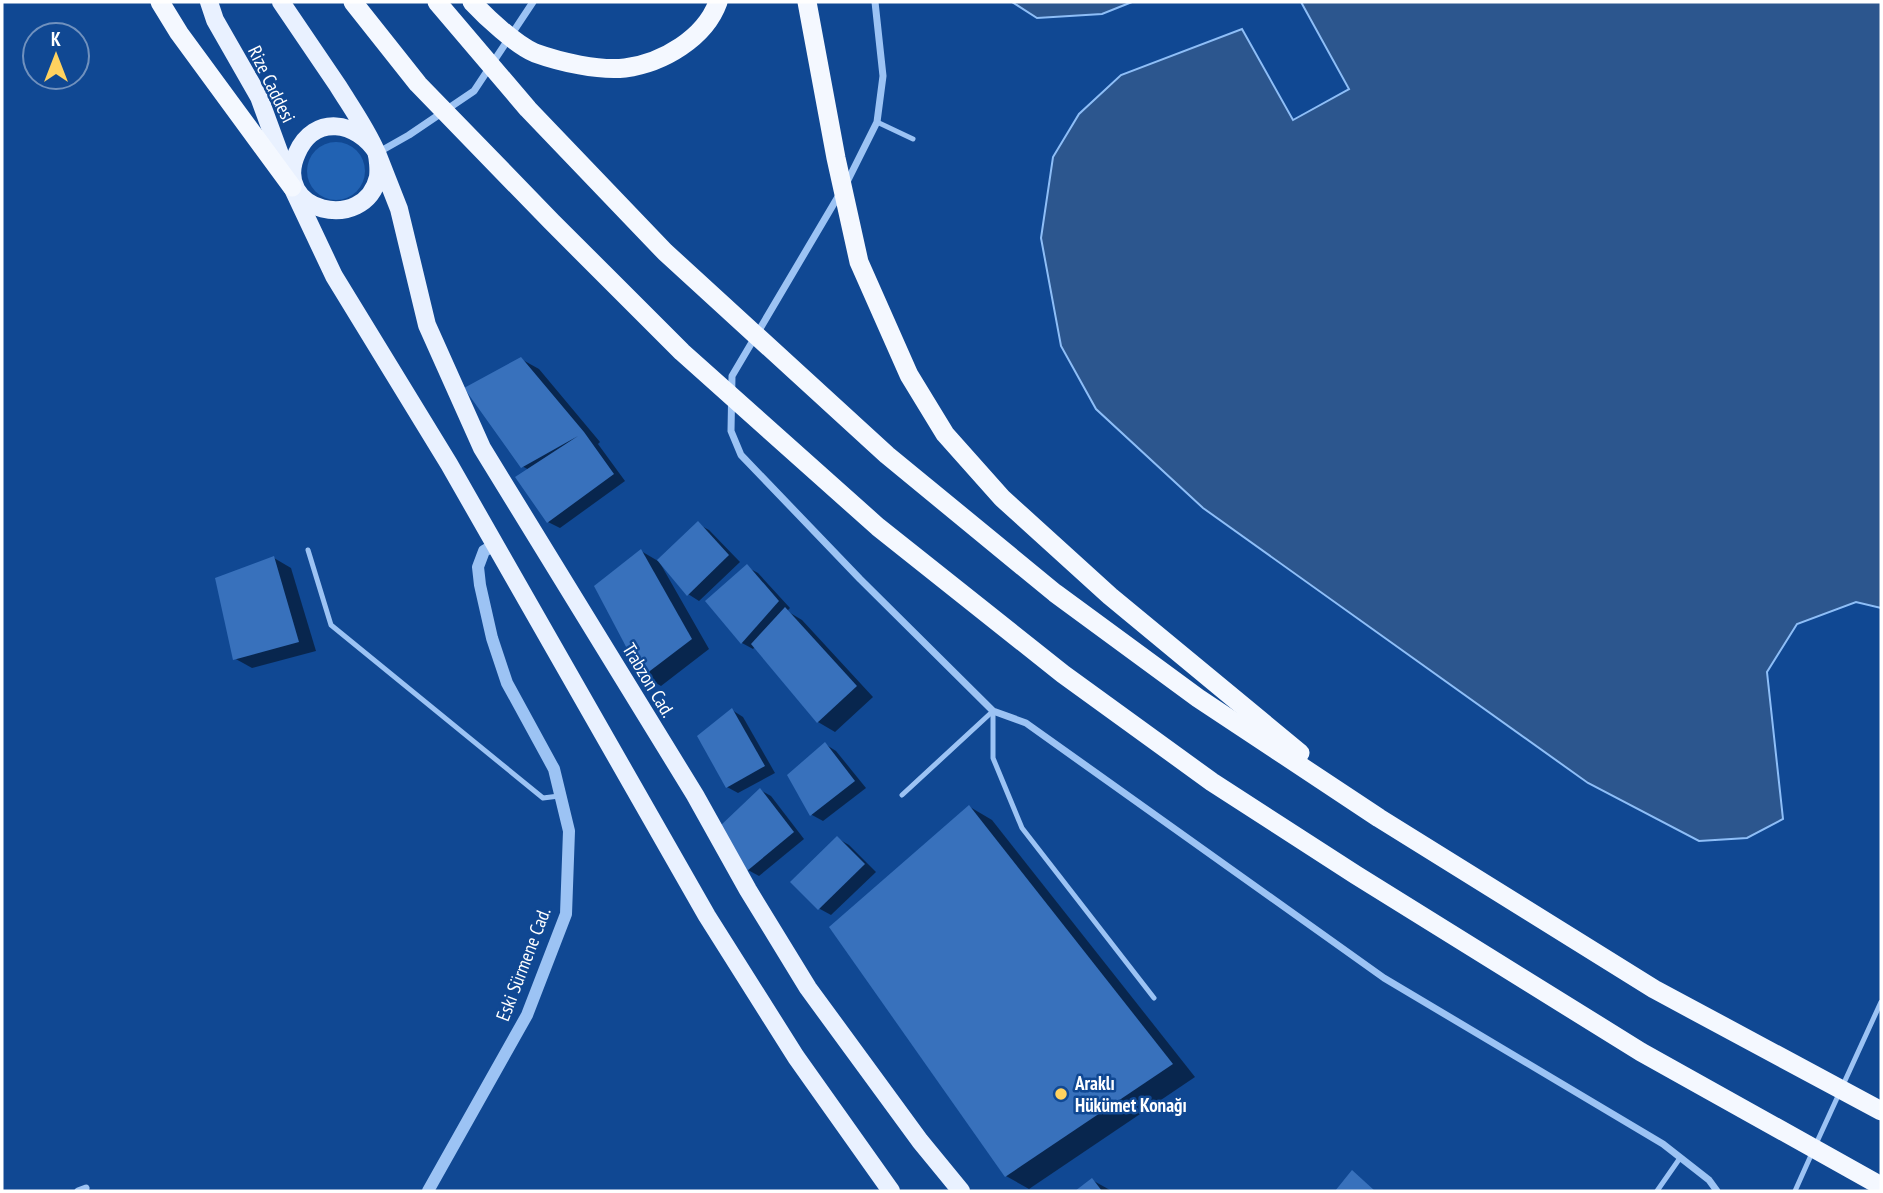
<svg xmlns="http://www.w3.org/2000/svg" width="1883" height="1193" viewBox="0 0 1883 1193" font-family="'PT Sans Narrow',sans-serif">
	<rect width="100%" height="100%" fill="#104893"/>
	<circle fill="#2162b3" cx="336" cy="171" r="29"/>
	<g fill="#2c568e" stroke="#8ebef7" stroke-width="2">
		<path d="M1012,2H1132L1102,14L1037,18Z"/>
		<path d="M1301,2H1881V608L1856,602L1797,624L1767,672L1783,819L1747,838L1699,841L1588,783L1203,508L1096,409L1061,346L1041,238L1053,157L1079,114L1121,75L1242,29L1293,120L1349,89Z"/>
	</g>
	<g fill="#0007">
		<path d="M521,359L539,369L600,442L598,444L625,481L560,528L548,522L529,470L522,466Z"/>
		<path d="M698,524L709,530L740,562L699,601L688,594L661,562L660,563L709,649L661,686L644,676L596,586L641,551L658,561Z"/>
		<path d="M274,558L291,568L316,651L252,668L234,658Z"/>
		<path d="M747,567L758,573L790,608L787,611L802,620L873,697L835,732L818,722L755,647L753,649L742,643Z"/>
		<path d="M732,710L743,717L775,773L738,793L727,787Z"/>
		<path d="M825,744L836,751L866,788L823,821L812,815L789,776Z"/>
		<path d="M760,790L771,796L804,839L759,876L748,870Z"/>
		<path d="M970,807L992,820L1195,1077L1029,1189L1006,1176Z"/>
		<path d="M837,838L849,845L876,872L831,915L820,909L793,882Z"/>
		<path d="M1092,1180L1110,1190L1111,1191H1078Z"/>
	</g>
	<g fill="#3871bc">
		<path d="M521,357L584,432L614,474L547,523L515,477L578,436L521,468L464,388Z"/>
		<path d="M698,521L729,555L687,596L657,560Z"/>
		<path d="M641,549L692,639L642,677L594,586Z"/>
		<path d="M274,556L299,642L233,660L215,578Z"/>
		<path d="M747,564L779,601L741,644L705,601Z"/>
		<path d="M785,607L857,686L817,723L751,644Z"/>
		<path d="M732,708L765,766L726,788L697,736Z"/>
		<path d="M825,742L855,781L810,816L787,775Z"/>
		<path d="M760,788L794,832L747,871L719,827Z"/>
		<path d="M969,805L1173,1064L1005,1177L829,927Z"/>
		<path d="M837,836L865,864L818,910L790,882Z"/>
		<path d="M1352,1170L1375,1191H1335Z"/>
		<path d="M1092,1178L1102,1191H1075Z"/>
	</g>
	<g fill="none" stroke-linecap="round" stroke-linejoin="round">
		<g stroke="#9cc3f4" stroke-width="5">
			<path d="M877,122L913,139"/>
			<path d="M308,550L331,625L543,798L559,796"/>
			<path d="M993,711V758L1022,828L1154,998"/>
			<path d="M902,795L993,711"/>
			<path d="M1816,1144L1881,1002"/>
			<path d="M1657,1191L1680,1158"/>
			<path d="M1795,1191L1812,1153"/>
		</g>
		<g stroke="#9cc3f4" stroke-width="7">
			<path d="M379,152L409,135L474,91L533,2"/>
			<path d="M847,182L877,122L883,76L875,2"/>
			<path d="M839,195L732,376L731,431L741,455L860,579L993,711L1026,723L1384,978L1663,1144L1709,1180L1717,1191"/>
			<path d="M78,1191L86,1188"/>
		</g>
		<path stroke="#9cc3f4" stroke-width="12" d="M428,1191L527,1015L566,914L569,831L554,769L507,683L492,638L480,585L478,567L484,551L496,544"/>
		<g stroke="#e9f1ff" stroke-width="18">
			<path d="M209,2L215,20L259,97L292,187L334,276L449,464L707,916L796,1057L891,1191"/>
			<path d="M281,2C300,30 319,58 338,86C351,107 366,128 376,151C378,158 379,170 378,177C365,234 270,212 297,153C314,114 357,121 377,153L399,209L427,325L482,448L695,795L748,890L808,988L920,1141L961,1191"/>
		</g>
		<path stroke="#f4f8ff" stroke-width="19" d="M160,2L179,33L292,187"/>
		<g stroke="#f4f8ff" stroke-width="19">
			<path d="M353,2L418,84L552,222L682,352L878,527L1063,674L1212,782L1356,875L1641,1052L1881,1186"/>
			<path d="M437,2L528,109L665,252L887,455L1055,593L1198,698L1379,818L1654,989L1881,1111"/>
			<path d="M472,2C486,17 516,45 535,53C560,62 599,71 625,68C663,63 705,38 718,2"/>
			<path d="M807,2L836,158L859,262L909,375L945,434L1002,498L1110,596L1300,753"/>
		</g>
	</g>
	<circle fill="#ffd25f" stroke="#104893" stroke-width="2.5" cx="1061" cy="1094" r="7"/>
	<g text-anchor="middle" stroke-width="5" stroke-linejoin="round" paint-order="stroke">
		<g font-size="19" fill="#fff" stroke="#104893">
			<text transform="translate(272 84) rotate(64)" y="7">Rize Caddesi</text>
			<text transform="translate(649 680) rotate(59)" y="7">Trabzon Cad.</text>
			<text transform="translate(523 964) rotate(-69)" y="7">Eski Sürmene Cad.</text>
		</g>
		<g font-size="19" font-weight="bold" fill="#fff" stroke="#104893" text-anchor="start">
			<text x="1075" y="1090">Araklı<tspan x="1075" dy="22">Hükümet Konağı</tspan></text>
		</g>
	</g>
	<rect width="1883" height="1193" fill="none" stroke="#ffffff" stroke-width="7"/>
	<g transform="translate(56 56)"><circle r="33" fill="#104893" stroke="#7091be" stroke-width="2"/>
	<path d="M0-5L12 26L0 18L-12 26Z" fill="#ffd25f"/>
	<text y="-10" font-size="19" font-weight="bold" text-anchor="middle" fill="#ffffff">K</text>
	</g>
</svg>
